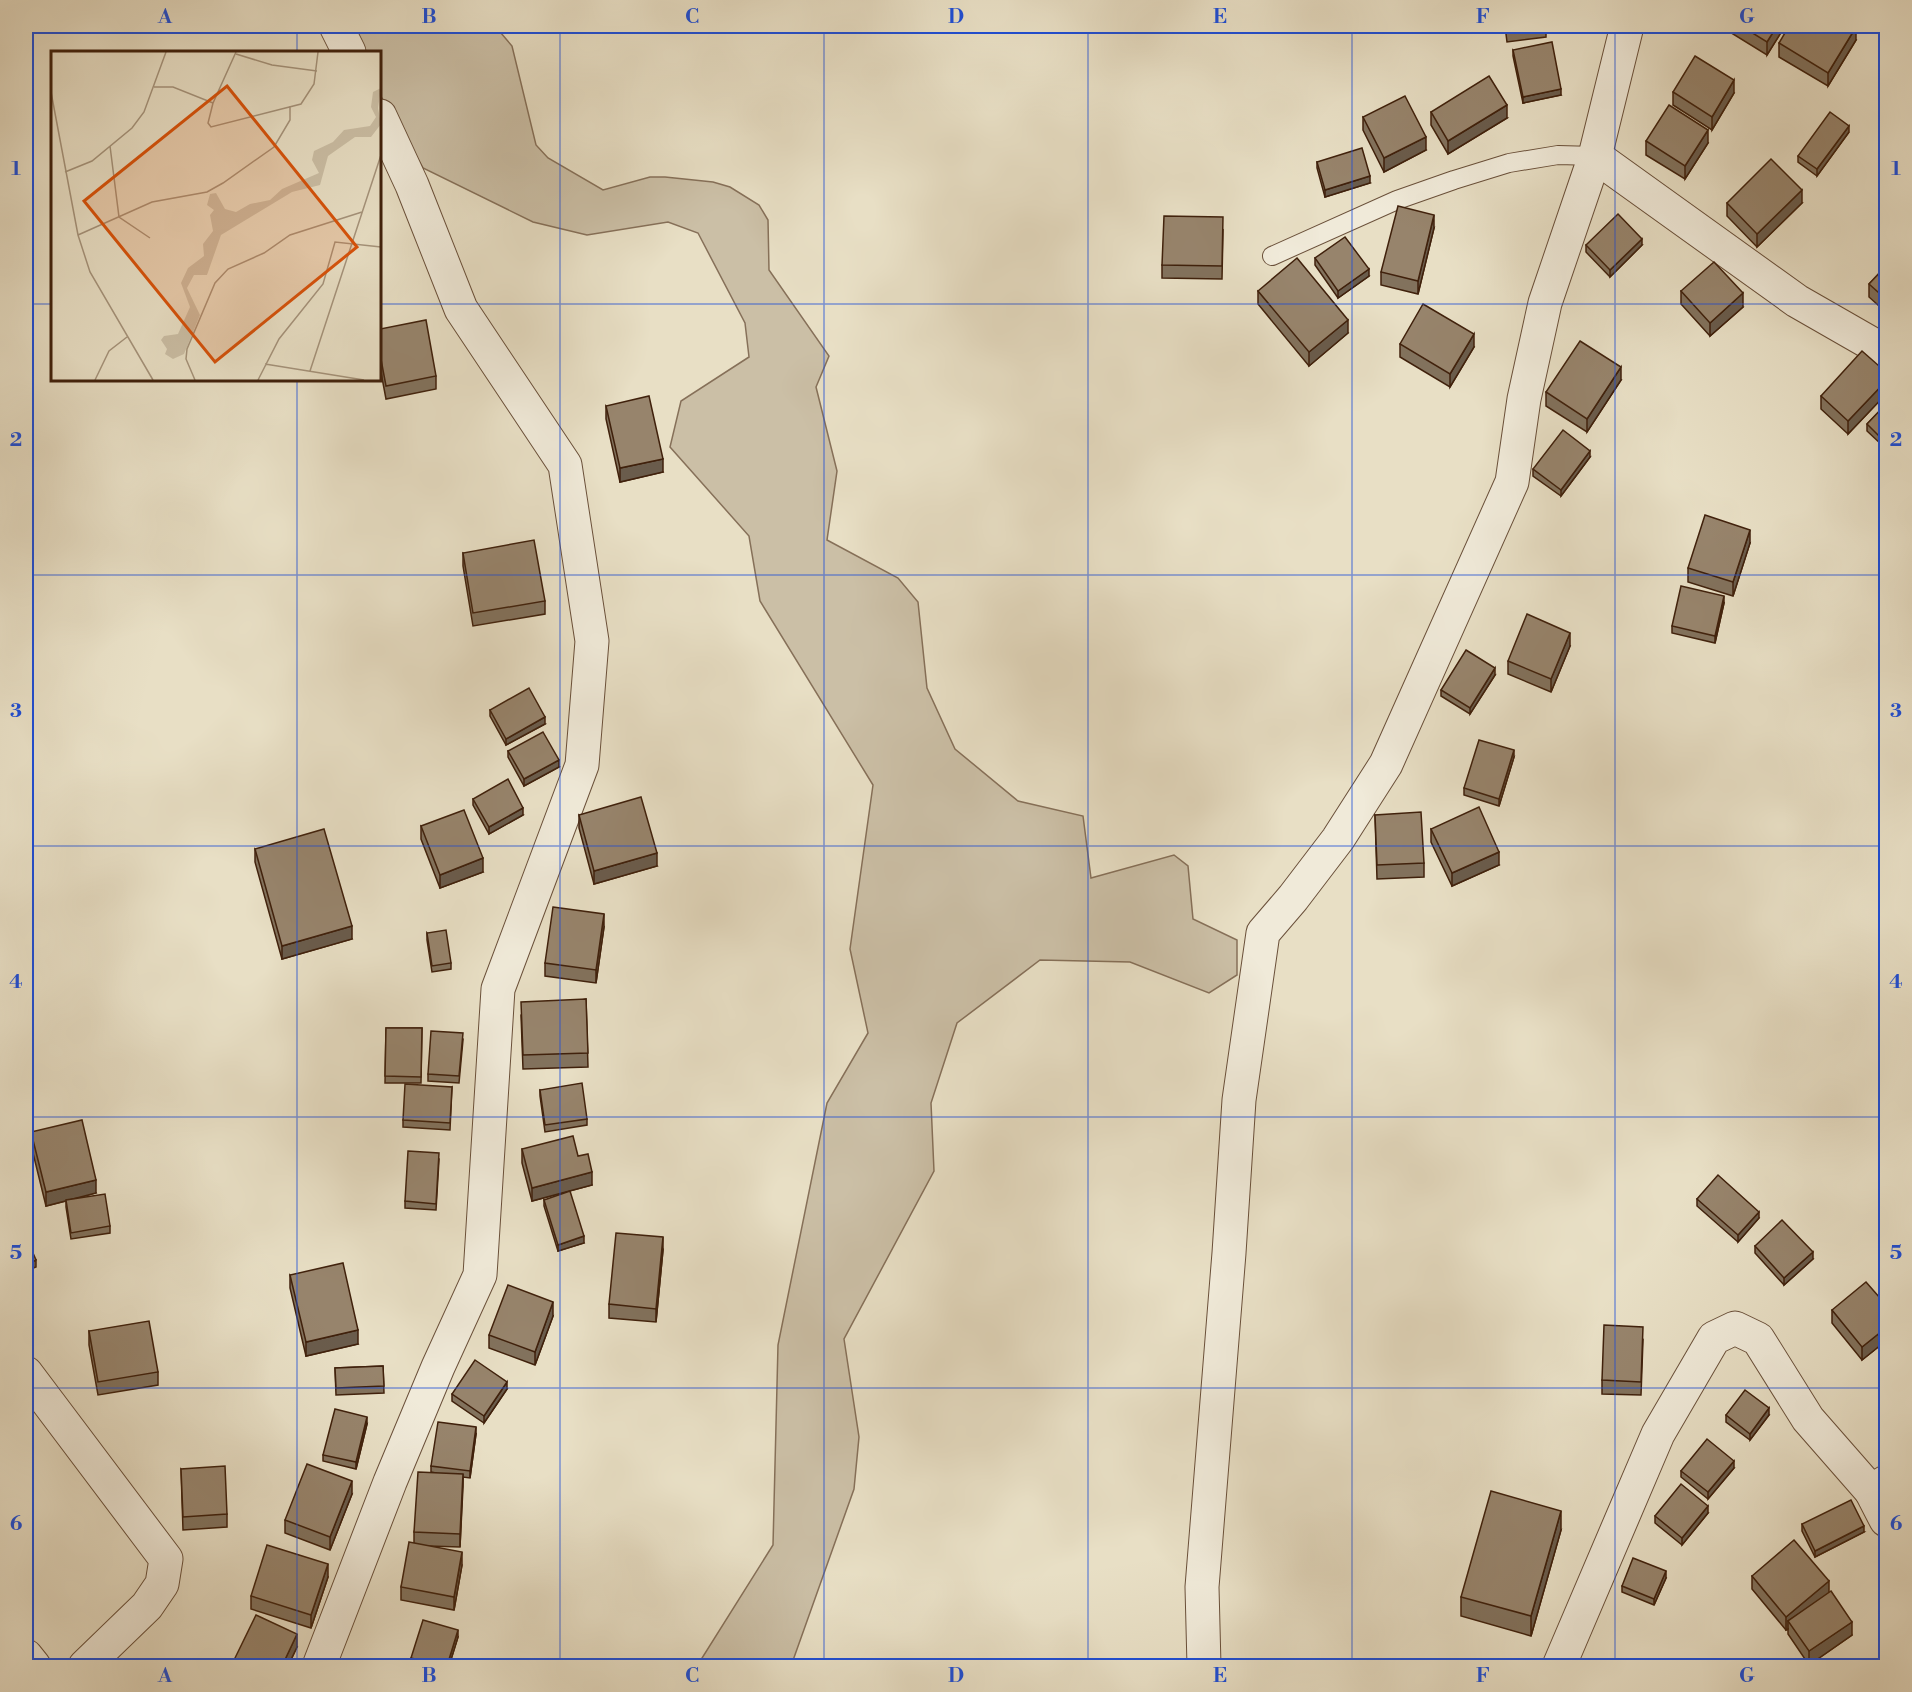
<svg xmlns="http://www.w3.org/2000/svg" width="1912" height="1692" viewBox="0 0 1912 1692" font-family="'Libre Bodoni',serif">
	<rect width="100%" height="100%" fill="#e8dfc5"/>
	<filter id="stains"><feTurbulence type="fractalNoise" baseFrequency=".00333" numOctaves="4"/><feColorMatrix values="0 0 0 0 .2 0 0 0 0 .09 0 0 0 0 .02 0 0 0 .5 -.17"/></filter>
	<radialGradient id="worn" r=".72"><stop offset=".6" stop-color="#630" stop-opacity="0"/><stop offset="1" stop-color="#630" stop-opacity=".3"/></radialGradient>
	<path fill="#cbbfa6" stroke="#867059" stroke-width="1.5" d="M351,26H495L512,46L536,145L548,158L603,190L650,177H665L713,182L730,187L759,205L768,220L769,270L829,356L816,387L837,471L827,540L898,578L918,602L927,688L955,749L1018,801L1083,816L1091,878L1174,855L1188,866L1193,919L1237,940V975L1209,993L1130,962L1040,960L957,1023L931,1103L934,1171L844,1339L859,1437L854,1489L791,1666H697L773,1545L778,1345L827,1103L868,1033L850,949L873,785L760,601L749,536L670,447L681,401L749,357L745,323L698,233L668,222L587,235L533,222L423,168L380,95V52H362Z"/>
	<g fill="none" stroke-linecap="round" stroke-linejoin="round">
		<defs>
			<path id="lane" d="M1272,256L1397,200L1454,180L1509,163L1558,155L1595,156"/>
			<g id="street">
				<path d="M336,26L349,52"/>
				<path d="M1595,156L1797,301L1886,352"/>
				<path d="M26,1373L166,1559L162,1584L147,1606L85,1666"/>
				<path d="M1886,1482L1871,1491L1886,1520"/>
				<path d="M26,1656L34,1666"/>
				<path d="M319,1666L390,1482L438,1367L480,1275L498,989L582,765L592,641L565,465L461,309L412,185L380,116"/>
				<path d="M1204,1666L1202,1587L1229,1253L1239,1100L1263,933L1293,898L1338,839L1386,764L1512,482L1524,399L1545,303L1595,156L1627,26"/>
				<path d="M1559,1666L1658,1434L1714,1338L1735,1328L1758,1339L1808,1419L1871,1491"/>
			</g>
		</defs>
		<use href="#lane" stroke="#6a503a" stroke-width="20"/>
		<use href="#street" stroke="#6a503a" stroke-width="35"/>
		<use href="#lane" stroke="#f0ead9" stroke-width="18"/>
		<use href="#street" stroke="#f0ead9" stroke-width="33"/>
	</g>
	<g fill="#82725d" stroke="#40210c" stroke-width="1.5">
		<path d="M1505,26H1546V37L1507,42Z"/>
		<path d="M1720,26H1785L1767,55Z"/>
		<path d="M1856,40L1828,86L1779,57V43Z"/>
		<path d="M1513,50L1561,95L1523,103L1513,56Z"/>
		<path d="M1673,92L1734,93L1712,130L1673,105Z"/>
		<path d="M1431,112L1507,118L1448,154L1431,125Z"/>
		<path d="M1363,117L1426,150L1384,172L1363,130Z"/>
		<path d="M1849,132L1817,176L1798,162V156Z"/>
		<path d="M1646,141L1708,143L1685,179L1646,155Z"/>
		<path d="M1317,162L1370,183L1325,197L1317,168Z"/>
		<path d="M1727,203H1802L1757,247L1727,216Z"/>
		<path d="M1434,228L1418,294L1381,285V272Z"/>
		<path d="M1223,230L1222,279L1162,278V265Z"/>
		<path d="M1586,245H1642L1610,277L1586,252Z"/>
		<path d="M1315,258L1369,276L1338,298L1315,265Z"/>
		<path d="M1887,265V313L1869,297V284Z"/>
		<path d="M1258,291L1348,333L1309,366L1258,304Z"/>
		<path d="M1681,291L1743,307L1710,336L1681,304Z"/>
		<path d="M380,329L436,376V389L386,399L380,367Z"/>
		<path d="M1400,344L1474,347L1450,387L1400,357Z"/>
		<path d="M1887,373V393L1848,434L1821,409V396Z"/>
		<path d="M1621,380L1587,432L1546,406V392Z"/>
		<path d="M1887,403V441L1882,445L1867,431V424Z"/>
		<path d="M606,406L663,472L620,482L606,419Z"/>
		<path d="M1590,457L1561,496L1533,476V469Z"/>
		<path d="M1750,543L1733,596L1688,582V568Z"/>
		<path d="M463,553L545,601V614L473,626L463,566Z"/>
		<path d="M1724,603L1715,643L1672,633V626Z"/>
		<path d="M1570,646L1551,692L1508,674V661Z"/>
		<path d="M1495,675L1470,714L1441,696V690Z"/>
		<path d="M26,709L33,752V765L26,766Z"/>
		<path d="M490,710L545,724L506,745L490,716Z"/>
		<path d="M508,751L559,767L524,786L508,757Z"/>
		<path d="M1514,757L1499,806L1464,795V788Z"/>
		<path d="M473,799L523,815L489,834L473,805Z"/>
		<path d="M579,815L657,866L594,884L579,828Z"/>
		<path d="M1375,815L1424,863V877L1377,879Z"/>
		<path d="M421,826L483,872L440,888L421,839Z"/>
		<path d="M1431,829L1499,865L1452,886L1431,842Z"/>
		<path d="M255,849L352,939L282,959L255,862Z"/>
		<path d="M604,927L596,983L545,976V963Z"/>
		<path d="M427,933L451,963V969L432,972L427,940Z"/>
		<path d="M586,999L588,1067L523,1069L521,1015Z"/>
		<path d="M386,1028H422L421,1083H385Z"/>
		<path d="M463,1040L459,1083L428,1081V1074Z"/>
		<path d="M452,1087L450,1130L403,1127V1120Z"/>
		<path d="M540,1090L587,1119V1125L545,1132L540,1096Z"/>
		<path d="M31,1132L96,1193L70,1200L110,1226V1233L71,1239L66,1207V1201L46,1206L31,1145Z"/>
		<path d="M522,1149L578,1156L592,1185L532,1201L522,1163Z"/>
		<path d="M439,1160L436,1210L405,1208V1201Z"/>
		<path d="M1697,1199L1759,1218L1738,1242L1697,1206Z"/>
		<path d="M544,1200L584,1243L558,1251L544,1206Z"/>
		<path d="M1755,1246L1813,1259L1784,1285L1755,1253Z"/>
		<path d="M663,1250L656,1322L609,1318V1304Z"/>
		<path d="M290,1275L358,1344L306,1356L290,1288Z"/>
		<path d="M1887,1306V1340L1862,1360L1832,1323V1310Z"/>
		<path d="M553,1316L535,1365L489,1348V1335Z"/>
		<path d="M89,1331L158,1372V1385L98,1395L89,1345Z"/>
		<path d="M1643,1340L1641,1395L1602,1394V1380Z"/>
		<path d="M383,1366L384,1393L336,1395L335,1368Z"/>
		<path d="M507,1389L484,1423L452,1401V1394Z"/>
		<path d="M1726,1415H1769L1750,1440L1726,1422Z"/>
		<path d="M367,1424L356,1469L323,1461V1455Z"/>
		<path d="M476,1434L470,1478L463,1477L460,1547L428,1546L462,1565L454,1610L401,1600V1587L414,1543V1532L436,1473L431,1472V1466Z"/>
		<path d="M1734,1468L1708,1499L1681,1477V1471Z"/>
		<path d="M181,1469L227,1514V1527L183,1530Z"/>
		<path d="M352,1494L330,1550L285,1533V1520Z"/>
		<path d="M1708,1513L1682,1545L1655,1523V1516Z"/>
		<path d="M1802,1524L1864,1532L1815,1557L1802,1531Z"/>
		<path d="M1561,1530L1531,1636L1461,1616V1597Z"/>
		<path d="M1752,1576L1829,1593L1852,1635L1809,1665L1788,1634V1629L1786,1630L1752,1589Z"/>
		<path d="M328,1577L311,1628L251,1609V1596Z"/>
		<path d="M1666,1578L1654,1605L1622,1592V1586Z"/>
		<path d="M458,1637L449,1666H417L411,1665V1658Z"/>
		<path d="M297,1647L288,1666H234V1660Z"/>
	</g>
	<g fill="#6a5c4c" stroke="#40210c" stroke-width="1.5">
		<path d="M1777,26H1785L1767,55V42Z"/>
		<path d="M1856,27V40L1828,86V73Z"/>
		<path d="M1734,80V93L1712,130V117Z"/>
		<path d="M1561,89V95L1523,103V97Z"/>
		<path d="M1507,105V118L1448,154V141Z"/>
		<path d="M1849,126V132L1817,176V169Z"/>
		<path d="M1708,130V143L1685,179V166Z"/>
		<path d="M1426,137V150L1384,172V158Z"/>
		<path d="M1370,176V183L1325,197V190Z"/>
		<path d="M1802,190V203L1757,247V234Z"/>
		<path d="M1434,215V228L1418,294V281Z"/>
		<path d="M1642,239V245L1610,277V270Z"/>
		<path d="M1369,269V276L1338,298V291Z"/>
		<path d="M1743,293V307L1710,336V323Z"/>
		<path d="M1348,320V333L1309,366V352Z"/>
		<path d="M1474,334V347L1450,387V374Z"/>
		<path d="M1621,367V380L1587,432V419Z"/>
		<path d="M1887,380V393L1848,434V421Z"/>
		<path d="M1887,434V441L1882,445V439Z"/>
		<path d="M1590,451V457L1561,496V490Z"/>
		<path d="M663,459V472L620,482V468Z"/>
		<path d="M1750,530V543L1733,596V582Z"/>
		<path d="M1724,596V603L1715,643V636Z"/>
		<path d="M1570,633V646L1551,692V679Z"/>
		<path d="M1495,668V675L1470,714V708Z"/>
		<path d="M545,717V724L506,745V739Z"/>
		<path d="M1514,750V757L1499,806V799Z"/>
		<path d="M559,760V767L524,786V779Z"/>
		<path d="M523,808V815L489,834V827Z"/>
		<path d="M1499,852V865L1452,886V873Z"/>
		<path d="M657,853V866L594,884V871Z"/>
		<path d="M483,858V872L440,888V875Z"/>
		<path d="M604,914V927L596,983V970Z"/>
		<path d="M352,926V939L282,959V946Z"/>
		<path d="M592,1172V1185L532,1201V1188Z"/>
		<path d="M96,1180V1193L46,1206V1192Z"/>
		<path d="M1759,1212V1218L1738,1242V1235Z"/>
		<path d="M584,1236V1243L558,1251V1245Z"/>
		<path d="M663,1237V1250L656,1322V1309Z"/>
		<path d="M1813,1252V1259L1784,1285V1278Z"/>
		<path d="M36,1260V1267L26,1271V1265Z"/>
		<path d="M553,1302V1316L535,1365V1352Z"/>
		<path d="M1887,1327V1340L1862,1360V1347Z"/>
		<path d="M358,1330V1344L306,1356V1342Z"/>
		<path d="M507,1382V1389L484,1423V1416Z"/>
		<path d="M1769,1408V1415L1750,1440V1434Z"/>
		<path d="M367,1417V1424L356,1469V1462Z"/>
		<path d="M476,1427V1434L470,1478V1471Z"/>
		<path d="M1734,1461V1468L1708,1499V1492Z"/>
		<path d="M463,1474V1487L460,1547V1534Z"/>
		<path d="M352,1481V1494L330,1550V1537Z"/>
		<path d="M1708,1506V1513L1682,1545V1538Z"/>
		<path d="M1561,1511V1530L1531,1636V1616Z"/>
		<path d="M1864,1526V1532L1815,1557V1551Z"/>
		<path d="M462,1552V1565L454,1610V1597Z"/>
		<path d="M328,1564V1577L311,1628V1615Z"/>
		<path d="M1666,1571V1578L1654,1605V1599Z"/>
		<path d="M1829,1581V1594L1788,1621V1629L1786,1630V1617Z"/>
		<path d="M1852,1622V1635L1809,1665V1651Z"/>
		<path d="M458,1630V1637L449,1666H447Z"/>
		<path d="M297,1634V1647L288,1666H282Z"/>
	</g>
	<g fill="#97846c" stroke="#40210c" stroke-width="1.5">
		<path d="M1506,26H1535L1507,29Z"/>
		<path d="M1741,26H1777L1767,42Z"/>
		<path d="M1789,26H1854L1856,27L1828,73L1779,43Z"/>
		<path d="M1552,42L1561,89L1523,97L1513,50Z"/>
		<path d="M1695,56L1734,80L1712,117L1673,92Z"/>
		<path d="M1489,76L1507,105L1448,141L1431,112Z"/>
		<path d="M1405,96L1426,137L1384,158L1363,117Z"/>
		<path d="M1669,105L1708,130L1685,166L1646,141Z"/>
		<path d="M1830,112L1849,126L1817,169L1798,156Z"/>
		<path d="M1362,148L1370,176L1325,190L1317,162Z"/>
		<path d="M1771,159L1802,190L1757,234L1727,203Z"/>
		<path d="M1398,206L1434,215L1418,281L1381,272Z"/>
		<path d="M1618,214L1642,239L1610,270L1586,245Z"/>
		<path d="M1164,216L1223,217L1222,266L1162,265Z"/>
		<path d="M1345,237L1369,269L1338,291L1315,258Z"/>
		<path d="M1297,258L1348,320L1309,352L1258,291Z"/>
		<path d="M1714,262L1743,293L1710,323L1681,291Z"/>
		<path d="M1887,265V300L1869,284Z"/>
		<path d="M1423,304L1474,334L1450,374L1400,344Z"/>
		<path d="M426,320L436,376L386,386L380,354V329Z"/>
		<path d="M1580,341L1621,367L1587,419L1546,392Z"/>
		<path d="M1862,351L1887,373V380L1848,421L1821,396Z"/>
		<path d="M649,396L663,459L620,468L606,406Z"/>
		<path d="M1887,403V434L1882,439L1867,424Z"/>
		<path d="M1563,430L1590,451L1561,490L1533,469Z"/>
		<path d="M1705,515L1750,530L1733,582L1688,568Z"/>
		<path d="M534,540L545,601L473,613L463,553Z"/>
		<path d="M1681,586L1724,596L1715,636L1672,626Z"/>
		<path d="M1527,614L1570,633L1551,679L1508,661Z"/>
		<path d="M1466,650L1495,668L1470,708L1441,690Z"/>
		<path d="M529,688L545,717L506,739L490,710Z"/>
		<path d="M26,709L33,752L26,753Z"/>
		<path d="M543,732L559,760L524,779L508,751Z"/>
		<path d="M1479,740L1514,750L1499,799L1464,788Z"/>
		<path d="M508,779L523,808L489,827L473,799Z"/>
		<path d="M641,797L657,853L594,871L579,815Z"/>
		<path d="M1479,807L1499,852L1452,873L1431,829Z"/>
		<path d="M464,810L483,858L440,875L421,826Z"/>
		<path d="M1421,812L1424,863L1377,865L1375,815Z"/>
		<path d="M324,829L352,926L282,946L255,849Z"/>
		<path d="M553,907L604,914L596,970L545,963Z"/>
		<path d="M446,930L451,963L432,966L427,933Z"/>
		<path d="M586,999L588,1053L523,1055L521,1002Z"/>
		<path d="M386,1028H422L421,1077L385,1076Z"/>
		<path d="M431,1031L463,1033L459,1076L428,1074Z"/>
		<path d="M582,1083L587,1119L545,1125L540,1090Z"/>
		<path d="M405,1084L452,1087L450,1123L403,1120Z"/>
		<path d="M82,1120L96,1180L46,1192L31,1132Z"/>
		<path d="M573,1136L578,1156L588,1154L592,1172L532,1188L522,1149Z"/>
		<path d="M408,1151L439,1153L436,1204L405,1201Z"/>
		<path d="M1718,1175L1759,1212L1738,1235L1697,1199Z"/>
		<path d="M570,1191L584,1236L558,1245L544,1200Z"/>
		<path d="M105,1194L110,1226L71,1233L66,1200Z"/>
		<path d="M1782,1220L1813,1252L1784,1278L1755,1246Z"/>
		<path d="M616,1233L663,1237L656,1309L609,1304Z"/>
		<path d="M26,1237L36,1260L26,1265Z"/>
		<path d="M343,1263L358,1330L306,1342L290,1275Z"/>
		<path d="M1866,1282L1887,1306V1327L1862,1347L1832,1310Z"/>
		<path d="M508,1285L553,1302L535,1352L489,1335Z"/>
		<path d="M149,1321L158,1372L98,1382L89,1331Z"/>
		<path d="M1604,1325L1643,1327L1641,1382L1602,1380Z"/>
		<path d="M475,1360L507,1382L484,1416L452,1394Z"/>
		<path d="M383,1366L384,1386L336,1388L335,1368Z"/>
		<path d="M1745,1390L1769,1408L1750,1434L1726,1415Z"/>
		<path d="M335,1409L367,1417L356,1462L323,1455Z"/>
		<path d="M438,1422L476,1427L470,1471L431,1466Z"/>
		<path d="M1707,1439L1734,1461L1708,1492L1681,1471Z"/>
		<path d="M307,1464L352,1481L330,1537L285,1520Z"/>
		<path d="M225,1466L227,1514L183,1517L181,1469Z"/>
		<path d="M418,1472L463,1474L460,1534L414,1532Z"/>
		<path d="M1681,1484L1708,1506L1682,1538L1655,1516Z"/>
		<path d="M1491,1491L1561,1511L1531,1616L1461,1597Z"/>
		<path d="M1851,1500L1864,1526L1815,1551L1802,1524Z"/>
		<path d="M1794,1540L1829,1581L1786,1617L1752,1576Z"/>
		<path d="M409,1542L462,1552L454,1597L401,1587Z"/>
		<path d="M267,1545L328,1564L311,1615L251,1596Z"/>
		<path d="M1633,1558L1666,1571L1654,1599L1622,1586Z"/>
		<path d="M1831,1591L1852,1622L1809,1651L1788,1621Z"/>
		<path d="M256,1615L297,1634L282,1666H248L234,1660Z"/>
		<path d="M423,1620L458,1630L447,1666H441L411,1658Z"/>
		<path d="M1887,1657V1666H1880L1878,1661Z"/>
	</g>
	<path fill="none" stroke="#1d4ed8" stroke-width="1.5" stroke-opacity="0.55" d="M297,26V52M560,26V1666M824,26V1666M1088,26V1666M1352,26V1666M1615,26V1666M26,304H52M380,304H1886M297,380V1666M26,575H1886M26,846H1886M26,1117H1886M26,1388H1886"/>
	<g transform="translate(51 51)">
		<rect width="330" height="330" fill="#e8dfc5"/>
		<path d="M330,37L327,57L330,73L320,86H304L277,105L269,134L241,141L170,184L156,224H143L136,237L149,264L133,303L122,308L114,303L116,298L110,289L113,285L127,283L139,256L130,232L137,217L153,205L152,193L162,180L159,164L163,159L156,154L159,143L165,142L174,158L185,161L199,153L219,149L231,138L268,122L261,109L263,100L282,91L293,79L319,75L325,66L320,56L322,41Z" fill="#cbbfa6"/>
		<path fill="none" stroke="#a5937b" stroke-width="1.5" d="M185,3L221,14L266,20M103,36H122L162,52L185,1M0,41L27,184L39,221L102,329M162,52L157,72L160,76L250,53L263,33L267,1M59,95L68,166L99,187M14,121L41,110L81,77L93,61L115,1M27,184L101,151L156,141L172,132L223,96L239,69V55M214,313L313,329M259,320L330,104M44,329L58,300L76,286M144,329L135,308L136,298L164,232L177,218L213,202L239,184L311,161M207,329L228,288L272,233L284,191L330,196"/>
		<path fill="#d7530c" fill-opacity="0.15" stroke="#d7530c" stroke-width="3" d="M176,35L306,196L164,311L33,150Z"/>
		<rect width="330" height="330" fill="none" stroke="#40210c" stroke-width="3"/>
	</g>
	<rect width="1912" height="1692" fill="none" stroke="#e8dfc5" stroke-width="66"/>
	<rect x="33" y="33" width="1846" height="1626" fill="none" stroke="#1d4ed8" stroke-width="2"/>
	<g font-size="20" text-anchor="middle" font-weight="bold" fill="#1d4ed8">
		<text x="165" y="23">A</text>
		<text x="429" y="23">B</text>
		<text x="692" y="23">C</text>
		<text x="956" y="23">D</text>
		<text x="1220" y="23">E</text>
		<text x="1483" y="23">F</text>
		<text x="1747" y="23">G</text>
		<text x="16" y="175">1</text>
		<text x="1896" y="175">1</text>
		<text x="16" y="446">2</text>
		<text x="1896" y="446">2</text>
		<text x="16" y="717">3</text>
		<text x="1896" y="717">3</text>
		<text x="16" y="988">4</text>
		<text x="1896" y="988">4</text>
		<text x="16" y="1259">5</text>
		<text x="1896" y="1259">5</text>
		<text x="16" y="1530">6</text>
		<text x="1896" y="1530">6</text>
		<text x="165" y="1682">A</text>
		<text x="429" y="1682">B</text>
		<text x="692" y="1682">C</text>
		<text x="956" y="1682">D</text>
		<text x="1220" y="1682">E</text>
		<text x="1483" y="1682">F</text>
		<text x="1747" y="1682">G</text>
	</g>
	<rect width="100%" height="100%" filter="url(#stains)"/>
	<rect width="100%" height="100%" fill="url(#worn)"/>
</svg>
